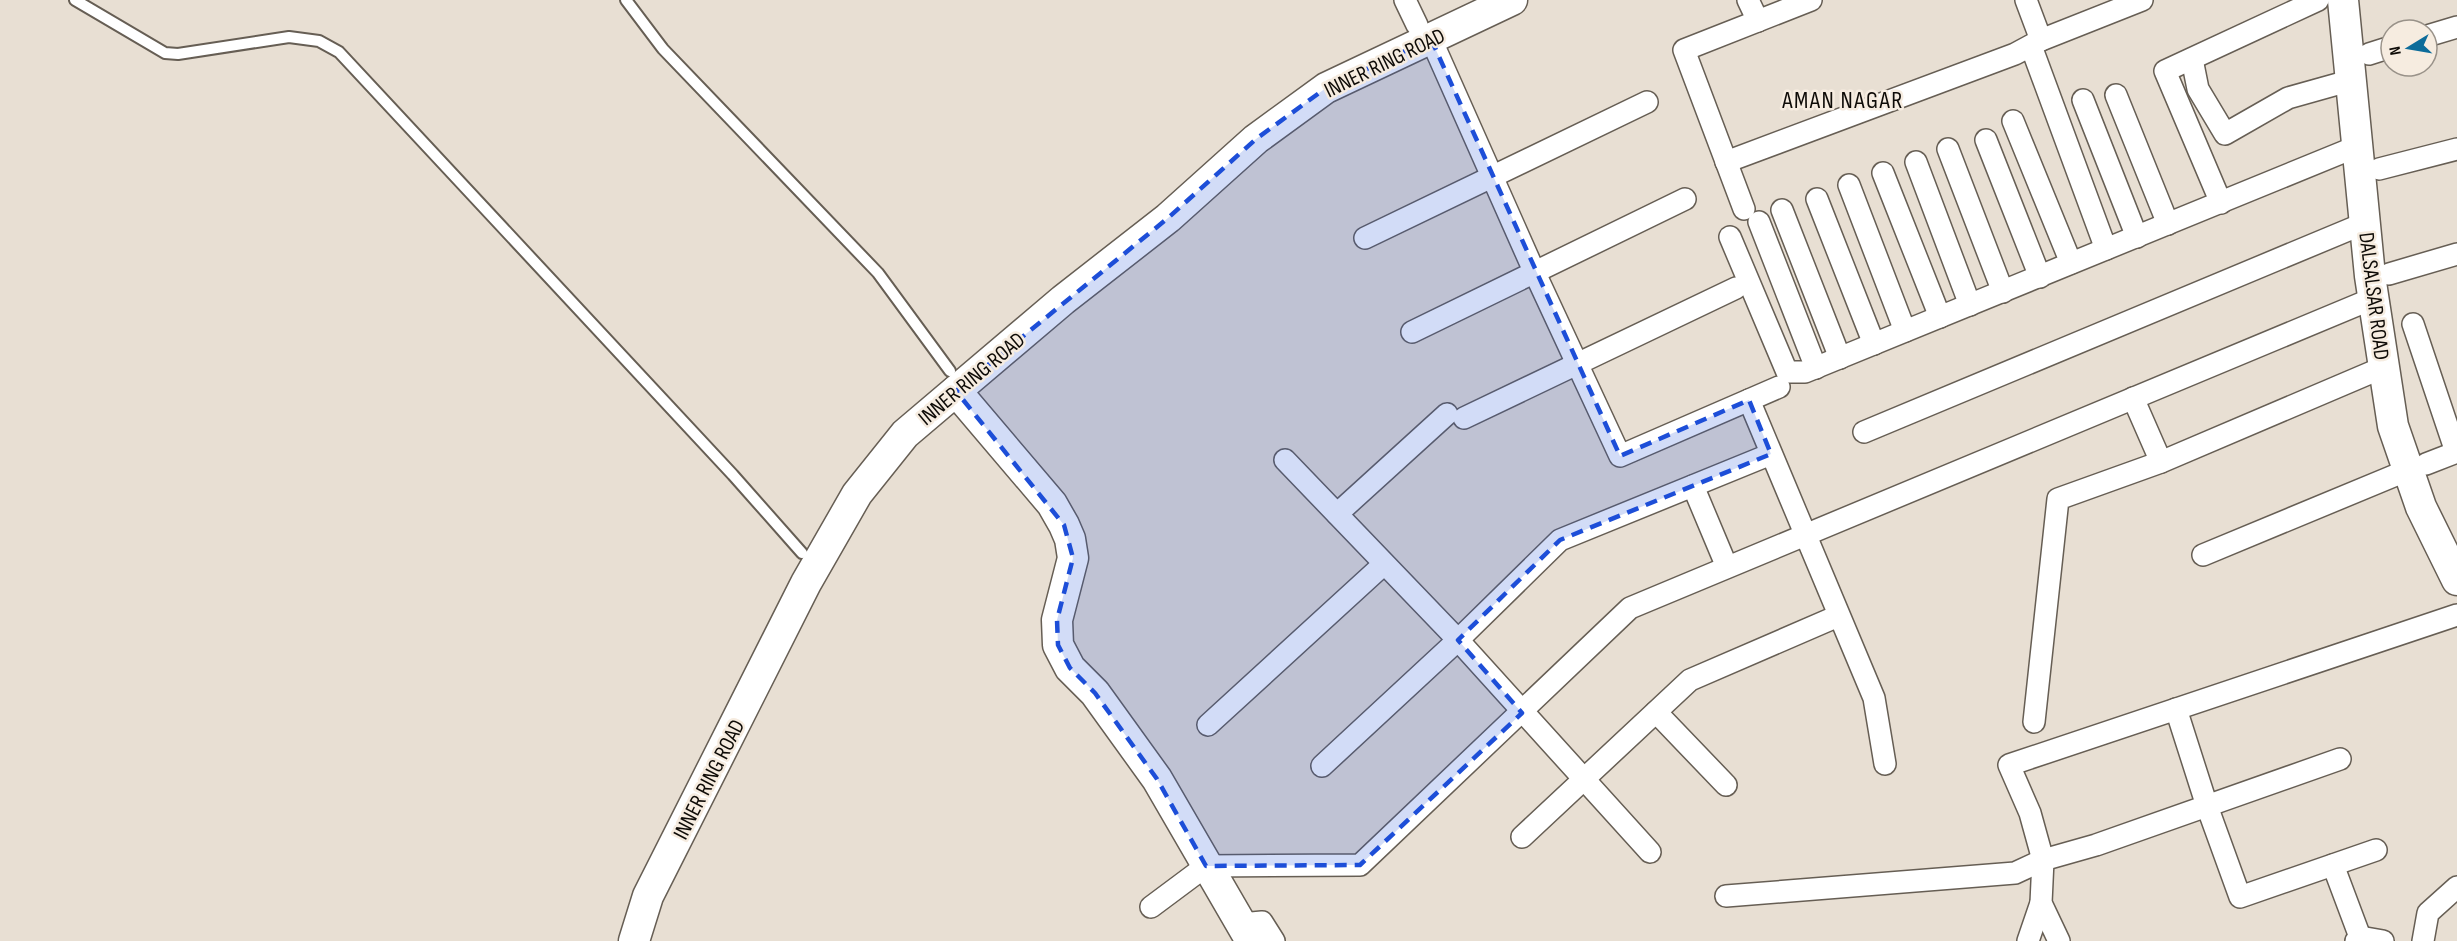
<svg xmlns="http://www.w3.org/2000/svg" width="2457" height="941" viewBox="0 0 2457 941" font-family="'Sofia Sans Condensed',sans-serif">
	<rect width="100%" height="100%" fill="#e8dfd3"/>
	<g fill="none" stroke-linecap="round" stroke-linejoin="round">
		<defs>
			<g id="lane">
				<path d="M75,0L165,53L178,54L289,37L319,41L339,52L733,475L802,553"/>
				<path d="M626,0L663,49L878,273L950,371"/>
			</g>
			<g id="street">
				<path d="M1405,0L1417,25"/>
				<path d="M1748,0L1758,21"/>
				<path d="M2026,0L2041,40"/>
				<path d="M2427,36L2457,27"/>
				<path d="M1431,39L1534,271L1620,456L1779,387"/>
				<path d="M2031,46L2106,249"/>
				<path d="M2369,54L2391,47"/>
				<path d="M2192,59L2198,89L2225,134L2288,98L2352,80"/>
				<path d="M2116,95L2168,224"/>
				<path d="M2083,100L2137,237"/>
				<path d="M2013,121L2071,263"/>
				<path d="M1986,140L2040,277"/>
				<path d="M1948,149L2003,292"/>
				<path d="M1726,162L2015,54L2041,40L2142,0"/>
				<path d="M1916,162L1970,305"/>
				<path d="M2379,169L2457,149"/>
				<path d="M1883,173L1940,317"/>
				<path d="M1849,185L1905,331"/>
				<path d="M1817,199L1874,344"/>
				<path d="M2221,203L2165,71L2318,0"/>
				<path d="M1744,209L1684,50L1811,0"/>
				<path d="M1782,210L1840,358"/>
				<path d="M1759,222L1816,368"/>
				<path d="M1730,237L1787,372H1805L2358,146"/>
				<path d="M1365,238L1647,102"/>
				<path d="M2389,274L2457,254"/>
				<path d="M2413,324L2456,452"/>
				<path d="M1412,332L1685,199"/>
				<path d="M2133,398L2161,462"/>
				<path d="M1749,400L1874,698L1885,764"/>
				<path d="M1464,418L1736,288"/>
				<path d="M1864,432L2365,223"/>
				<path d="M1285,460L1458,640L1650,852"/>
				<path d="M2426,464L2457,452"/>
				<path d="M1693,486L1727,567"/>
				<path d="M1337,514L1447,414"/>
				<path d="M2203,555L2408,470"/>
				<path d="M2176,709L2207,806L2240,897L2376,850"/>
				<path d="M1656,712L1726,785"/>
				<path d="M2034,722L2058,499L2161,462L2384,367"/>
				<path d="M1208,725L1384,564"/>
				<path d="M1322,766L1458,640L1560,540L1771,454"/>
				<path d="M1522,837L1690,680L1838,616"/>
				<path d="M2333,865L2360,937L2356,941"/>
				<path d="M1726,896L2015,873L2043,860L2096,845L2340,759"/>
				<path d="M1151,907L1206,866L1360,865L1630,608L2374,298"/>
				<path d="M1241,924L1262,922L1274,941"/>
				<path d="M2360,937L2383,941"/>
				<path d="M2028,941L2041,903"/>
				<path d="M2059,941L2041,903L2043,860L2030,813L2009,765L2457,615"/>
				<path d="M2423,941L2428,913L2457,887"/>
			</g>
			<g id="secondary">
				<path d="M2343,0L2370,276L2393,426L2421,507L2457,580"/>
				<path d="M956,391L1052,504L1064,525L1070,539L1073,558L1057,620L1058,645L1070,668L1095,693L1157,779L1251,941"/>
				<path d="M634,941L648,896L806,583L857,494L905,434L1063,300L1168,218L1256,139L1326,88L1512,0"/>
			</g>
		</defs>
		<use href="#lane" stroke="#665e54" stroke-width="14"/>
		<use href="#street" stroke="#665e54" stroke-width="24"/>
		<use href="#secondary" stroke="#665e54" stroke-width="33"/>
		<use href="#lane" stroke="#fff" stroke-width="10"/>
		<use href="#street" stroke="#fff" stroke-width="21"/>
		<use href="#secondary" stroke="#fff" stroke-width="30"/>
	</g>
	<path fill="#1d4ed8" fill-opacity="0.2" stroke="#1d4ed8" stroke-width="4.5" stroke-dasharray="12 8" stroke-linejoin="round" d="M1431,39L1620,456L1749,400L1771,454L1560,540L1458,640L1522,713L1360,865L1206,866L1157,779L1095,693L1070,668L1058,645L1057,620L1073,558L1064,525L956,391L1168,218L1256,139L1326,88Z"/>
	<g text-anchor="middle" stroke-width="5" stroke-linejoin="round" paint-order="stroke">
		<g font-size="22" fill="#0e0b07" stroke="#f6ece0">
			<text transform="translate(1384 62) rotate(-26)" y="8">INNER RING ROAD</text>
			<text transform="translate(2375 296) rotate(83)" y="8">DALSALSAR ROAD</text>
			<text transform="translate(971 378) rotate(-40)" y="8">INNER RING ROAD</text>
			<text transform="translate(708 779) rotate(-63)" y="8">INNER RING ROAD</text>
		</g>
		<g font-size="24" letter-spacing="1.5" fill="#0e0b07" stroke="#f6ece0">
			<text x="1843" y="108">AMAN NAGAR</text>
		</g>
	</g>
	<g transform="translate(2409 48) rotate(259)"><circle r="28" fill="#f6ece0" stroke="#999289" stroke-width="1.5"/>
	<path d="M0-4.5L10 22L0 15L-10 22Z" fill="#0d6c9a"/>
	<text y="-9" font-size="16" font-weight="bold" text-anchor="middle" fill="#0e0b07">N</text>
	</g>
</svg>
